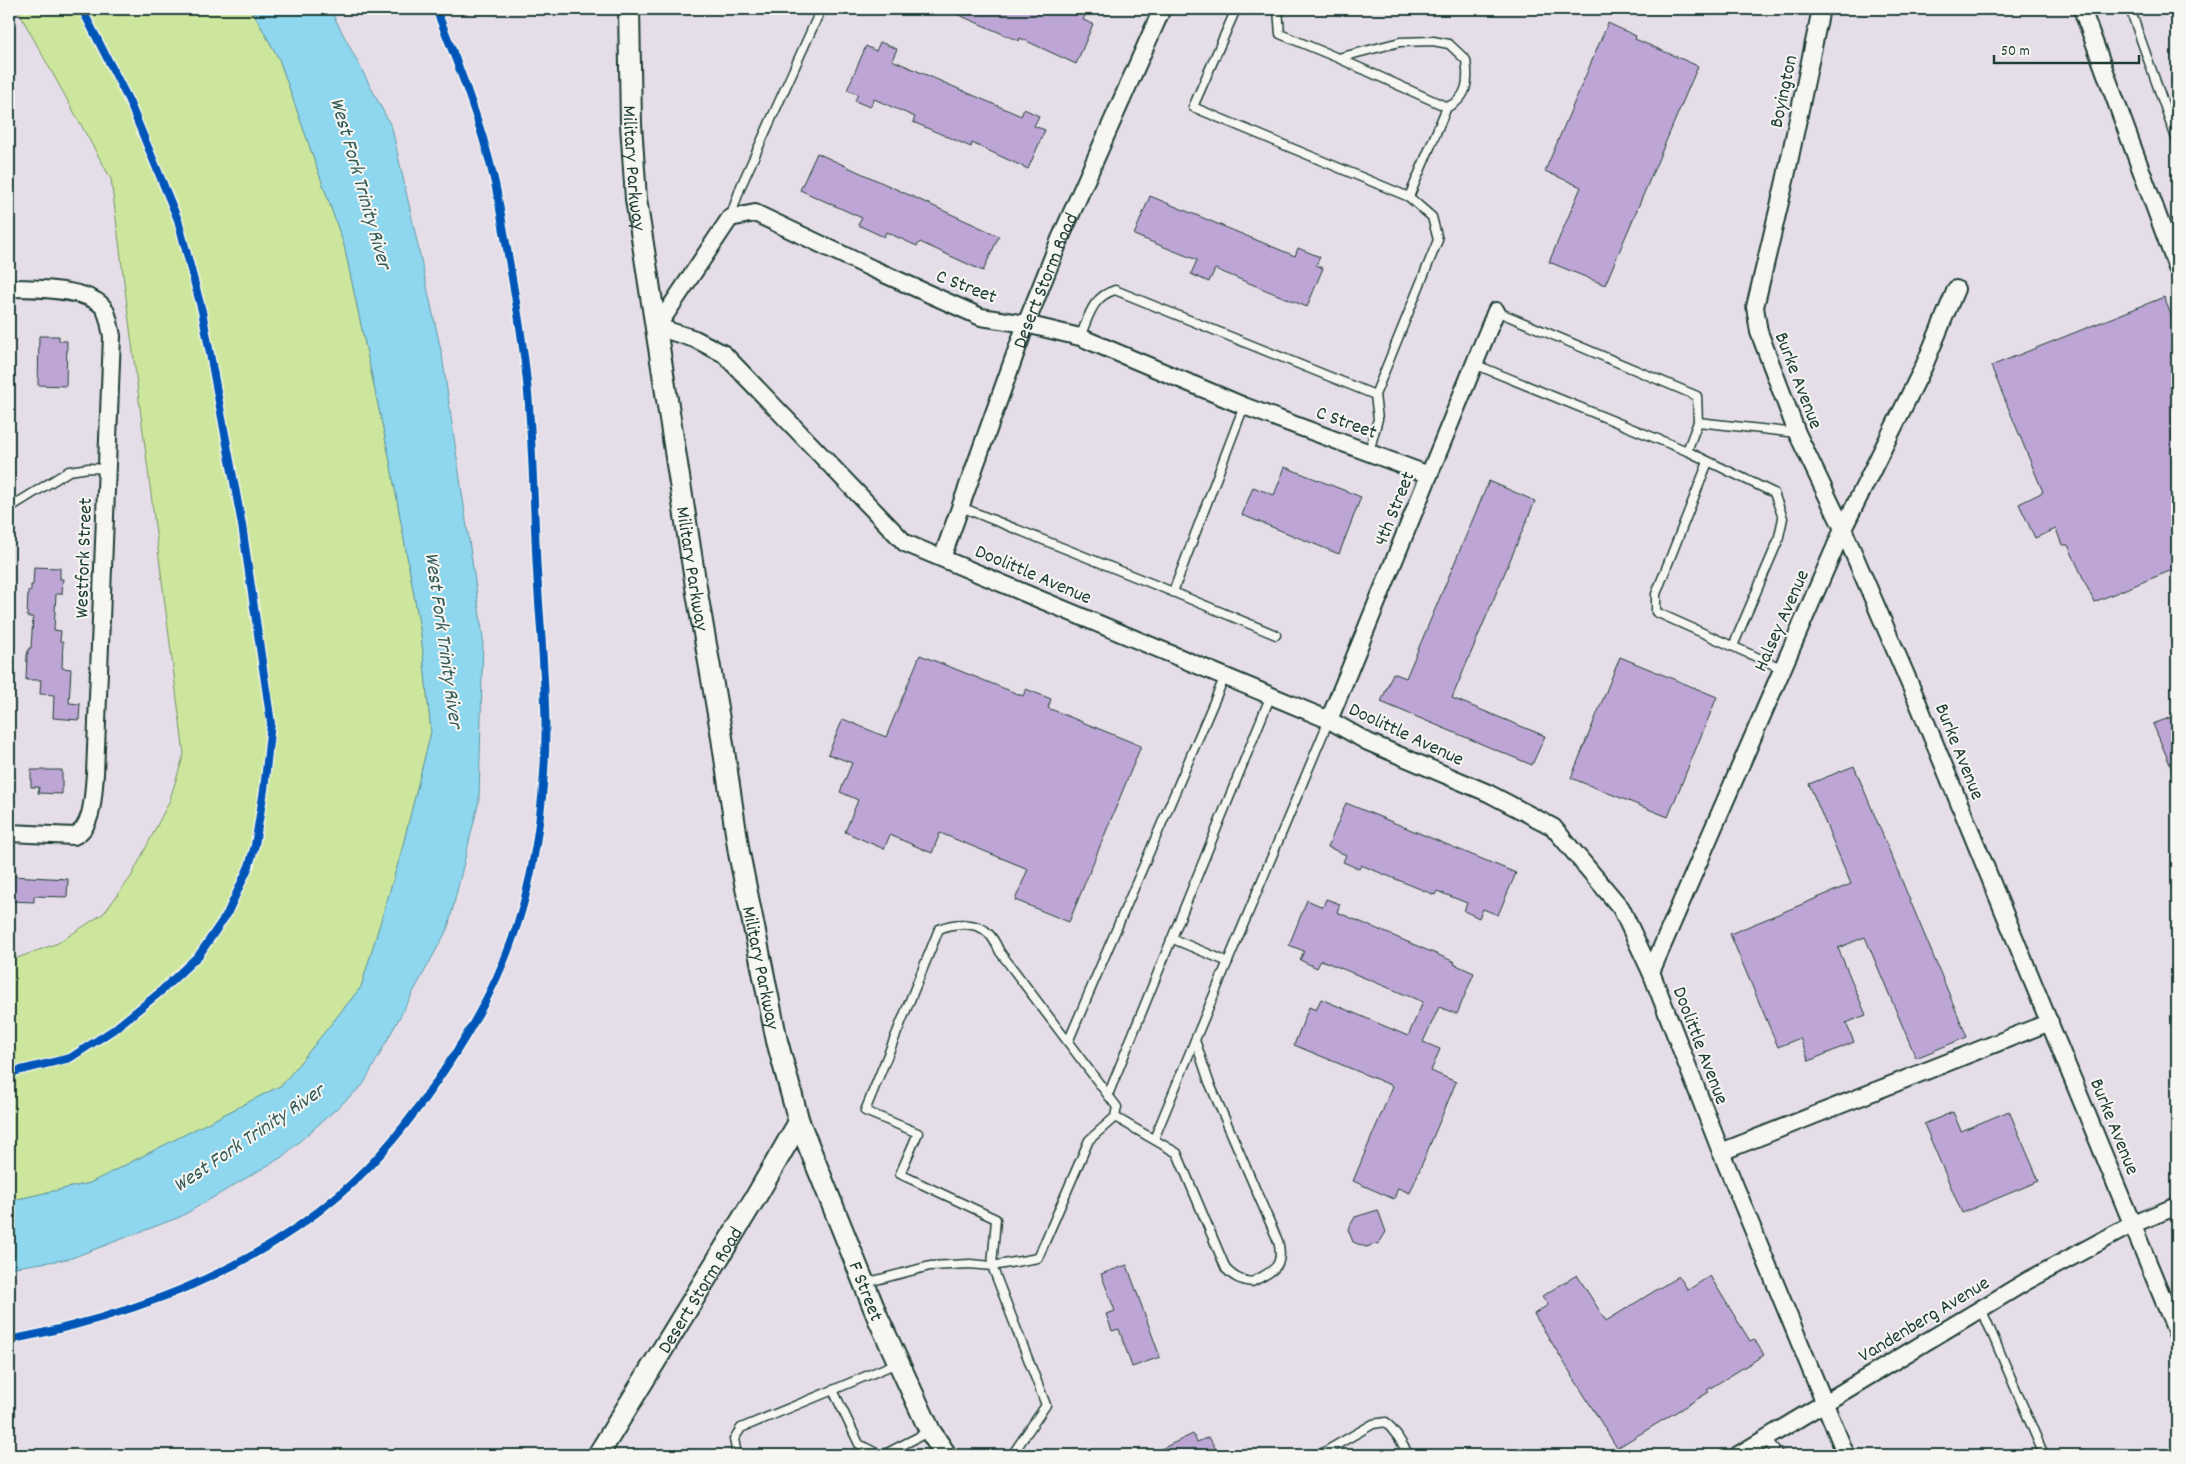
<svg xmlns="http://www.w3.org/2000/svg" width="2186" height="1464" viewBox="0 0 2186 1464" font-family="Dekko,sans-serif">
	<rect width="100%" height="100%" fill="#e5dee9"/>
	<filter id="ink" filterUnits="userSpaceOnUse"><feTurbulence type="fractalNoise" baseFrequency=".02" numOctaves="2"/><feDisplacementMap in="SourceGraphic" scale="10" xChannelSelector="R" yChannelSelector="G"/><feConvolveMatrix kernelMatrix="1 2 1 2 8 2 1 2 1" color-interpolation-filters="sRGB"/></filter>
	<g filter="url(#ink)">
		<path fill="#cce79d" stroke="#769268" d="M17,9H251L279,59L344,245L390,461L421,634L431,732L400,857L361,987L282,1085L90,1183L9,1201V961L58,943L104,913L131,877L169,802L184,754L111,179Z"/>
		<path fill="#8ed7ef" stroke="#6299a4" d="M251,9H330L392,128L442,355L483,637L479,801L448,928L363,1085L282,1157L180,1217L69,1259L9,1268V1201L90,1183L282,1085L361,987L400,857L431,732L421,634L390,461L344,245L279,59Z"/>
		<g fill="#bda6d5" stroke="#1f3d34">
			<path d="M945,9H1088L1083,20L1093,24L1076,64L1020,38L1019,41Z"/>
			<path d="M1608,23L1636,36L1635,39L1698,66L1605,285L1549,262L1581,187L1545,171Z"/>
			<path d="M880,42L897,49L892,60L1021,116L1024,109L1039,116L1034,126L1045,130L1028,169L972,143L971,147L913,122L915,117L874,99L870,107L855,101L858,94L847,90L866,46L876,51Z"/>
			<path d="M817,153L999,236L983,271L920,242L917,246L886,232L884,237L858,225L862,218L800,190Z"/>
			<path d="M1150,196L1295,256L1298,248L1320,257L1316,265L1323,268L1307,307L1215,269L1209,282L1191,274L1197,260L1134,235Z"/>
			<path d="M2164,297L2177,330V568L2094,602L2068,545H2062L2056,529L2035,538L2019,504L2043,492L1991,366Z"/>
			<path d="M39,336H59V341H67L66,386L38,385Z"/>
			<path d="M1285,467L1361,497L1339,554L1242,515L1253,487L1274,495Z"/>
			<path d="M1489,481L1535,501L1452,698L1545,736L1532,765L1381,702L1393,673L1406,678Z"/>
			<path d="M34,567L60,568V579H63L62,594H56L54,630L61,631L60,641L63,642L62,668L71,669L69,703L80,704L79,720L53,718L54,695L40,694L41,680H26L27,655L29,648H31L33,617H27L28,591H31V585H33Z"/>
			<path d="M920,655L1023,696L1026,689L1051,699L1048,708L1141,746L1069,922L1015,900L1028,869L940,833L932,853L890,835L884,849L845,832L858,800L840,792L852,763L828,754L843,719L886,737Z"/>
			<path d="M1620,657L1717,697L1668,817L1571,778Z"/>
			<path d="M2177,715V781L2153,724Z"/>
			<path d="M1854,766L1967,1037L1916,1058L1865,937L1838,948L1866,1015L1846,1023L1854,1042L1809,1061L1800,1038L1778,1047L1730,934L1851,884L1809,784Z"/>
			<path d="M31,770H62V794L38,793L39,787H31Z"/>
			<path d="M1346,803L1516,873L1498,915L1483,909L1479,918L1464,911L1467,903L1437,891L1435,895L1361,865L1359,869L1343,862L1346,855L1328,847Z"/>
			<path d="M11,876L68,879L67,897L34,896V902L9,901Z"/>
			<path d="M1326,899L1340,904L1337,912L1455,962L1454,964L1474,973L1457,1014L1439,1007L1423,1042L1440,1049L1431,1071L1456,1082L1410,1193L1398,1188L1394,1199L1353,1181L1393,1086L1294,1045L1309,1007L1316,1010L1321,999L1408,1036L1423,1002L1321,960L1317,968L1300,960L1304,951L1289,945L1307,900L1323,907Z"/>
			<path d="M2009,1111L2039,1181L1962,1213L1924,1124L1953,1112L1961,1131Z"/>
			<path d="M1378,1210L1386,1232L1379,1243L1366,1247L1353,1242L1348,1229L1355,1217Z"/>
			<path d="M1127,1265L1160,1357L1132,1367L1119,1329L1112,1331L1106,1314L1115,1311L1101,1274Z"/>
			<path d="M1577,1275L1606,1321L1679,1276L1688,1290L1710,1276L1750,1341L1754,1339L1764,1355L1707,1390L1709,1392L1617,1448L1534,1314L1548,1305L1542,1296Z"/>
			<path d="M1193,1434L1197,1442L1209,1437L1219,1455H1148Z"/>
		</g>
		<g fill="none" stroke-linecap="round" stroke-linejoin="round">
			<defs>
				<g id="service">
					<path d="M1236,9L1193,107L1409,197L1432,217L1438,240L1375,395L1378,419L1369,452"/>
					<path d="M1278,9L1280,34L1338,58L1400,42L1433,41L1449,44L1466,60C1469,80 1468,99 1447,107L1338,58"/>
					<path d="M2130,9L2177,141"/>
					<path d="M1409,197L1447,107"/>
					<path d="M730,218L741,186L821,9"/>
					<path d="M1496,311L1697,396L1698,422L1797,433"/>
					<path d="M1080,337C1089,316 1092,297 1115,290L1375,395"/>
					<path d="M1474,364L1687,451L1698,422"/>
					<path d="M1687,451L1774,493L1783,518L1778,541L1733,646"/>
					<path d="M1708,462L1656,594V612L1781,668"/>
					<path d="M961,507L1173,592L1244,406"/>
					<path d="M9,508L69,471L89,468L107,469"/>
					<path d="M1173,592L1276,635"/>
					<path d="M1173,939L1228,962"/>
					<path d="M1068,1042L1225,676"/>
					<path d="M1108,1095L1271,695"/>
					<path d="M1115,1117L1177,1153L1226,1269C1235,1278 1240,1280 1252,1282C1273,1271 1285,1267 1278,1241L1209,1082L1195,1040L1329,720"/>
					<path d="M1154,1139L1195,1040"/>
					<path d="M865,1283L930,1266L970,1264L992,1266L1038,1258L1089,1140L1115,1117L1117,1107L1000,952C997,946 994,939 989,934C978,921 953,923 939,929L865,1111L918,1133L900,1174L996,1219L992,1266L1046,1405L1012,1455"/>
					<path d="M1981,1308L2044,1455"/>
					<path d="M833,1390L897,1363"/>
					<path d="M1765,1439L1779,1455"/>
					<path d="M737,1455L734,1439L741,1428L833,1390L859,1444L880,1455"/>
					<path d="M883,1455L930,1431"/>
					<path d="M1319,1455L1373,1424L1386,1422L1398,1437L1409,1455"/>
				</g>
				<g id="minor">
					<path d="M1821,9L1785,181L1755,307L1759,332L1797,433L1843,529L1918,703L2177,1333"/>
					<path d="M2082,9L2177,268"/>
					<path d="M9,288C30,288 94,288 105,310C109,317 110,328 112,336L95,774C93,793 94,827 74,836L9,833"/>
					<path d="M1429,475L1244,406L1080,337L1026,324L981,317L873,269L755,213L730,218L657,327L695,339L724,354L905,543L1329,720L1368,742L1488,793L1553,827L1621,908L1651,972L1721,1152L1846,1455"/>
					<path id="s1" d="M942,558L1026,324L1060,239L1162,9"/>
					<path d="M1329,720L1496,311"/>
					<path d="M1651,972L1843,529L1924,366L1956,289"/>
					<path d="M1721,1152L2050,1022"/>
					<path d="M1738,1455L2027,1281L2133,1224L2177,1206"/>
				</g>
				<g id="tertiary">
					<path id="s2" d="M629,9L631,124L636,199L697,593L721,731L739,853L777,1041L799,1122L878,1318L930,1431L946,1455"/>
					<path id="s3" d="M598,1455L757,1195L799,1122"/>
				</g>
			</defs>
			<use href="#service" stroke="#1f3d34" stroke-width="11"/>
			<use href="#minor" stroke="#1f3d34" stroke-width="20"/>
			<use href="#tertiary" stroke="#1f3d34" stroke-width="24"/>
			<use href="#service" stroke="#f6f6f2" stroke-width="8"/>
			<use href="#minor" stroke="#f6f6f2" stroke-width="16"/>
			<use href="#tertiary" stroke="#f6f6f2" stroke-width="20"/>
			<defs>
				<g id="cycleway">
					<path d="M9,1073L70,1058L113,1030L159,993L199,955L227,914L249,866L255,845L264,790L271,723L242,525L202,311L178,220L129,101L82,9"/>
					<path d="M9,1340C127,1317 249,1273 341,1193C382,1158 416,1113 445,1069C493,997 523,930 536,844C543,799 547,752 545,706C544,654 538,603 536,551C534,508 533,464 530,421C527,361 516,301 506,243C502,222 499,200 494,179C480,120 458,64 436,9"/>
				</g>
			</defs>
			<use href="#cycleway" stroke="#f6f6f2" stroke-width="11"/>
			<use href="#cycleway" stroke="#0057b8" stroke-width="8"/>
		</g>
	</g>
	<g text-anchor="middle" stroke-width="4" stroke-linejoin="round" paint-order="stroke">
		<g font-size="20" fill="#1f3d34" stroke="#f6f6f2">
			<text transform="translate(1782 91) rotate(-78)" y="7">Boyington</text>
			<text dy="7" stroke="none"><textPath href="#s2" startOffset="159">Military Parkway</textPath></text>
			<text dy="7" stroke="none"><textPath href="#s1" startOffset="296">Desert Storm Road</textPath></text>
			<text transform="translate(967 285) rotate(21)" y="7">C Street</text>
			<text transform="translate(1800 380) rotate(69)" y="7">Burke Avenue</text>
			<text transform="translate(1347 421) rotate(20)" y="7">C Street</text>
			<text transform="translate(1393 508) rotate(-68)" y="7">4th Street</text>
			<text transform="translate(82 558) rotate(-88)" y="7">Westfork Street</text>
			<text dy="7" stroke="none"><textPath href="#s2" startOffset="564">Military Parkway</textPath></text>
			<text transform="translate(1034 573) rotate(23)" y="7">Doolittle Avenue</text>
			<text transform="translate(1780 620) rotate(-66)" y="7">Halsey Avenue</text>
			<text transform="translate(1407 733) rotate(25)" y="7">Doolittle Avenue</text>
			<text transform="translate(1961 751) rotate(68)" y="7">Burke Avenue</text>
			<text dy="7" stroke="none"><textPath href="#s2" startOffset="969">Military Parkway</textPath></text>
			<text transform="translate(1702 1045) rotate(69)" y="7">Doolittle Avenue</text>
			<text transform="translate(2116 1126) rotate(68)" y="7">Burke Avenue</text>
			<text dy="7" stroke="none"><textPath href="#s3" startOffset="194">Desert Storm Road</textPath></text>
			<text dy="7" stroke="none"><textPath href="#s2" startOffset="1310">F Street</textPath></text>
			<text transform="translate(1923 1318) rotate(-31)" y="7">Vandenberg Avenue</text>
		</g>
		<g font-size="21" font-style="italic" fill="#355c59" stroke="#f6f6f2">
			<text transform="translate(362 183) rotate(74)" y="7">West Fork Trinity River</text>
			<text transform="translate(445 640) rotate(82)" y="7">West Fork Trinity River</text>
			<text transform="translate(248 1137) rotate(-34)" y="7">West Fork Trinity River</text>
		</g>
	</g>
	<rect width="2186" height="1464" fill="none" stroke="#f6f6f2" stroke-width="30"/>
	<rect x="15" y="15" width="2156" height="1434" fill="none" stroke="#1f3d34" stroke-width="2" filter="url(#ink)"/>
	<path d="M1994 55v8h145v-8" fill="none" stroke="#1f3d34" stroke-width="2.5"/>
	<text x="2001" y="55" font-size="15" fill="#1f3d34" stroke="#f6f6f2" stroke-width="4" paint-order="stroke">50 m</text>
</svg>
